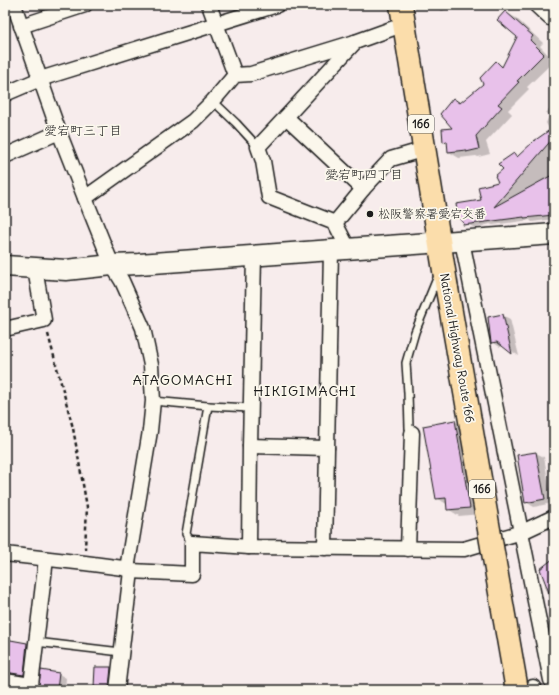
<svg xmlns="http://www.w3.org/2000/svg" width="559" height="695" viewBox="0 0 559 695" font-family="Delius,'Klee One',sans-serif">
	<rect width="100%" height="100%" fill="#f7ecec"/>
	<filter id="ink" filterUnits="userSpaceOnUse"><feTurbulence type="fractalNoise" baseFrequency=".025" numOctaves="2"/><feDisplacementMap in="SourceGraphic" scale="8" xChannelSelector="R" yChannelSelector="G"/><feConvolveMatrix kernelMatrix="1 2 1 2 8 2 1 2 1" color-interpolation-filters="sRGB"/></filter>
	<g filter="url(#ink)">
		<g fill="#0003">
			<path d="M436,5H451L452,7L442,11L439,9Z"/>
			<path d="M505,12L516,18L543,43L540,46L554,61L527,87L529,89L508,110L512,114L486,142L490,154L478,157L476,156L459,158L449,152L448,144L444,141L454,128L453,99L461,104L484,84L496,62L504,67L519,37Z"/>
			<path d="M554,105V219L532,222L530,220L493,225L490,224L475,228L467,224L482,201L499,183L505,168L514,154L519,157L550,131L546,123L549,116L546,113Z"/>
			<path d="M554,250V273L550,251Z"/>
			<path d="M502,315L510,319L519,356L504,346L500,347L492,342Z"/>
			<path d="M454,421L466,427L480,514L459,516L448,509V505L437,498Z"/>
			<path d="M536,453L544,457L552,503L534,507L526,502Z"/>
			<path d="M554,559V601L551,600L544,587L547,584Z"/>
			<path d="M5,635L11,639L12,641L27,644L34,648L30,678L5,677Z"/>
			<path d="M111,668L118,673L116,690H101L96,687Z"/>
			<path d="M42,672L59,674L66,678L65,690H42L39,689Z"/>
		</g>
		<g fill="#e8c1ea" stroke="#1c1c1c">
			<path d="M505,11L533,36L530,40L544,54L517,81L519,82L498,104L502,107L476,136L479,149L466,152V150L448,152L447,141L443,142L442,129L452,128L440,114L453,98L460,103L483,84L480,78L496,61L502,67L517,37L497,20Z"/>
			<path d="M554,127V137L494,207L554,174V215L524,218V217L463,225L464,223L458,218L456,204L481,200L478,187L498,182L495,176L503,169L498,164L514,153L517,157L534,141Z"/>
			<path d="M503,314L512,354L497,342L491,343L488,317Z"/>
			<path d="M455,420L470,508L447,510L446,498L436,499L423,426Z"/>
			<path d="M536,452L545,499L525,503L517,455Z"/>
			<path d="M554,558V602L553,603L540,569Z"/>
			<path d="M5,639L27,643L24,675L5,672Z"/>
			<path d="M95,667H111L109,688L94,687Z"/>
			<path d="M41,670L59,673L57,690L38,689Z"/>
		</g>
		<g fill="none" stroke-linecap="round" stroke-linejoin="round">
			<defs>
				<g id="lane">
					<path d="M213,101L236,123L258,147"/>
					<path d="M153,401L208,406L186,534L192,543"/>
					<path d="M208,406L251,408"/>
					<path d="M412,433L409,428L408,393L406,363L415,332L438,276"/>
					<path d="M36,642L121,652"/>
				</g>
				<g id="street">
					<path d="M14,5L59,132L85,198L112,265L122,281L143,328L151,365L153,401L150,431L127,569"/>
					<path d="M209,5L235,75"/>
					<path d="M536,5L550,18"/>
					<path d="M21,26L85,5"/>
					<path d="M5,94L40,79L277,5"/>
					<path d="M286,117L363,189L391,159L425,149"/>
					<path d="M5,156L59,132"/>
					<path d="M85,198L193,121L213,101L235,75L251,74L355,42L405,24"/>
					<path d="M335,223L363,189"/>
					<path d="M462,241L551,680H554"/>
					<path d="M349,250L335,223L269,197L263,161L258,147L286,117L355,42"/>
					<path d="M5,329L44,320L35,269"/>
					<path d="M250,446L327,448"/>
					<path d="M249,547L250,446L254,256"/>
					<path d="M325,548L331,251"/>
					<path d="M408,549L412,433"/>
					<path d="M5,554L85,563L123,568L131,571L192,574V543L249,547L464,549L522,532L554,517"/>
					<path d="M5,681L31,685L46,559"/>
					<path d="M533,687V690"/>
					<path d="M117,690L131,571"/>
				</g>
				<path id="secondary" d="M5,266L66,270L112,265L139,264L554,234"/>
				<path id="highway" d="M401,5L447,289"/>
			</defs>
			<use href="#lane" stroke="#1c1c1c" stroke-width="10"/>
			<use href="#street" stroke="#1c1c1c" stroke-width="17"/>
			<use href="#secondary" stroke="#1c1c1c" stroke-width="23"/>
			<use href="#highway" stroke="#1c1c1c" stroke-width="25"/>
			<g stroke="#1c1c1c" stroke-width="2.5" stroke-dasharray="4 3" stroke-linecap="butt">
				<path d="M48,334L73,428L87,507L85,549"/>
				<path d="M5,535H8"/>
			</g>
			<use href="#lane" stroke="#fbf7ec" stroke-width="7"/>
			<use href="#street" stroke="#fbf7ec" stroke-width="14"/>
			<use href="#secondary" stroke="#fbf7ec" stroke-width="20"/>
			<use href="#highway" stroke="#fbddab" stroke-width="22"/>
			<defs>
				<path id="highway-bridge" d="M447,289L517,690"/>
			</defs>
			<use href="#highway-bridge" stroke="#1c1c1c" stroke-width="25" stroke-linecap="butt"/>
			<use href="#highway-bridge" stroke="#fbddab" stroke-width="22"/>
		</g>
	</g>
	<circle fill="#1c1c1c" stroke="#fbf7ec" stroke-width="1.5" cx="370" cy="214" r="4"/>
	<g text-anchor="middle" stroke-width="3.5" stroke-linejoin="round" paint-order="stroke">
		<g fill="#fbf7ec" stroke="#5f5e5a" stroke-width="1">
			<rect x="408" y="115" width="26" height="18" rx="3"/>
			<rect x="469" y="480" width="26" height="18" rx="3"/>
		</g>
		<g font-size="11" font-weight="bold" fill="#1c1c1c">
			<text x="421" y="128">166</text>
			<text x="482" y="493">166</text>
		</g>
		<g font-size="12" fill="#1c1c1c" stroke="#fbf7ec" text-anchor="start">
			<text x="378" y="218">松阪警察署愛宕交番</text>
		</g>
		<g font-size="12" fill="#1c1c1c" stroke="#fbf7ec">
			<text transform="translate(457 348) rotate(80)" y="4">National Highway Route 166</text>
		</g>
		<g font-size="13" fill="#1c1c1c" stroke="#fbf7ec">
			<text x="83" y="135">愛宕町三丁目</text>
			<text x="364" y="179">愛宕町四丁目</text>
		</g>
		<g font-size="14" letter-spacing="1" fill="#1c1c1c" stroke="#fbf7ec">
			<text x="183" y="385">ATAGOMACHI</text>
			<text x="305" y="396">HIKIGIMACHI</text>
		</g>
	</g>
	<rect width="559" height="695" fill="none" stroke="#fbf7ec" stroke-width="20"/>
	<rect x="10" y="10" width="539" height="675" fill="none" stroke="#1c1c1c" stroke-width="1.5" filter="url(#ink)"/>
</svg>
